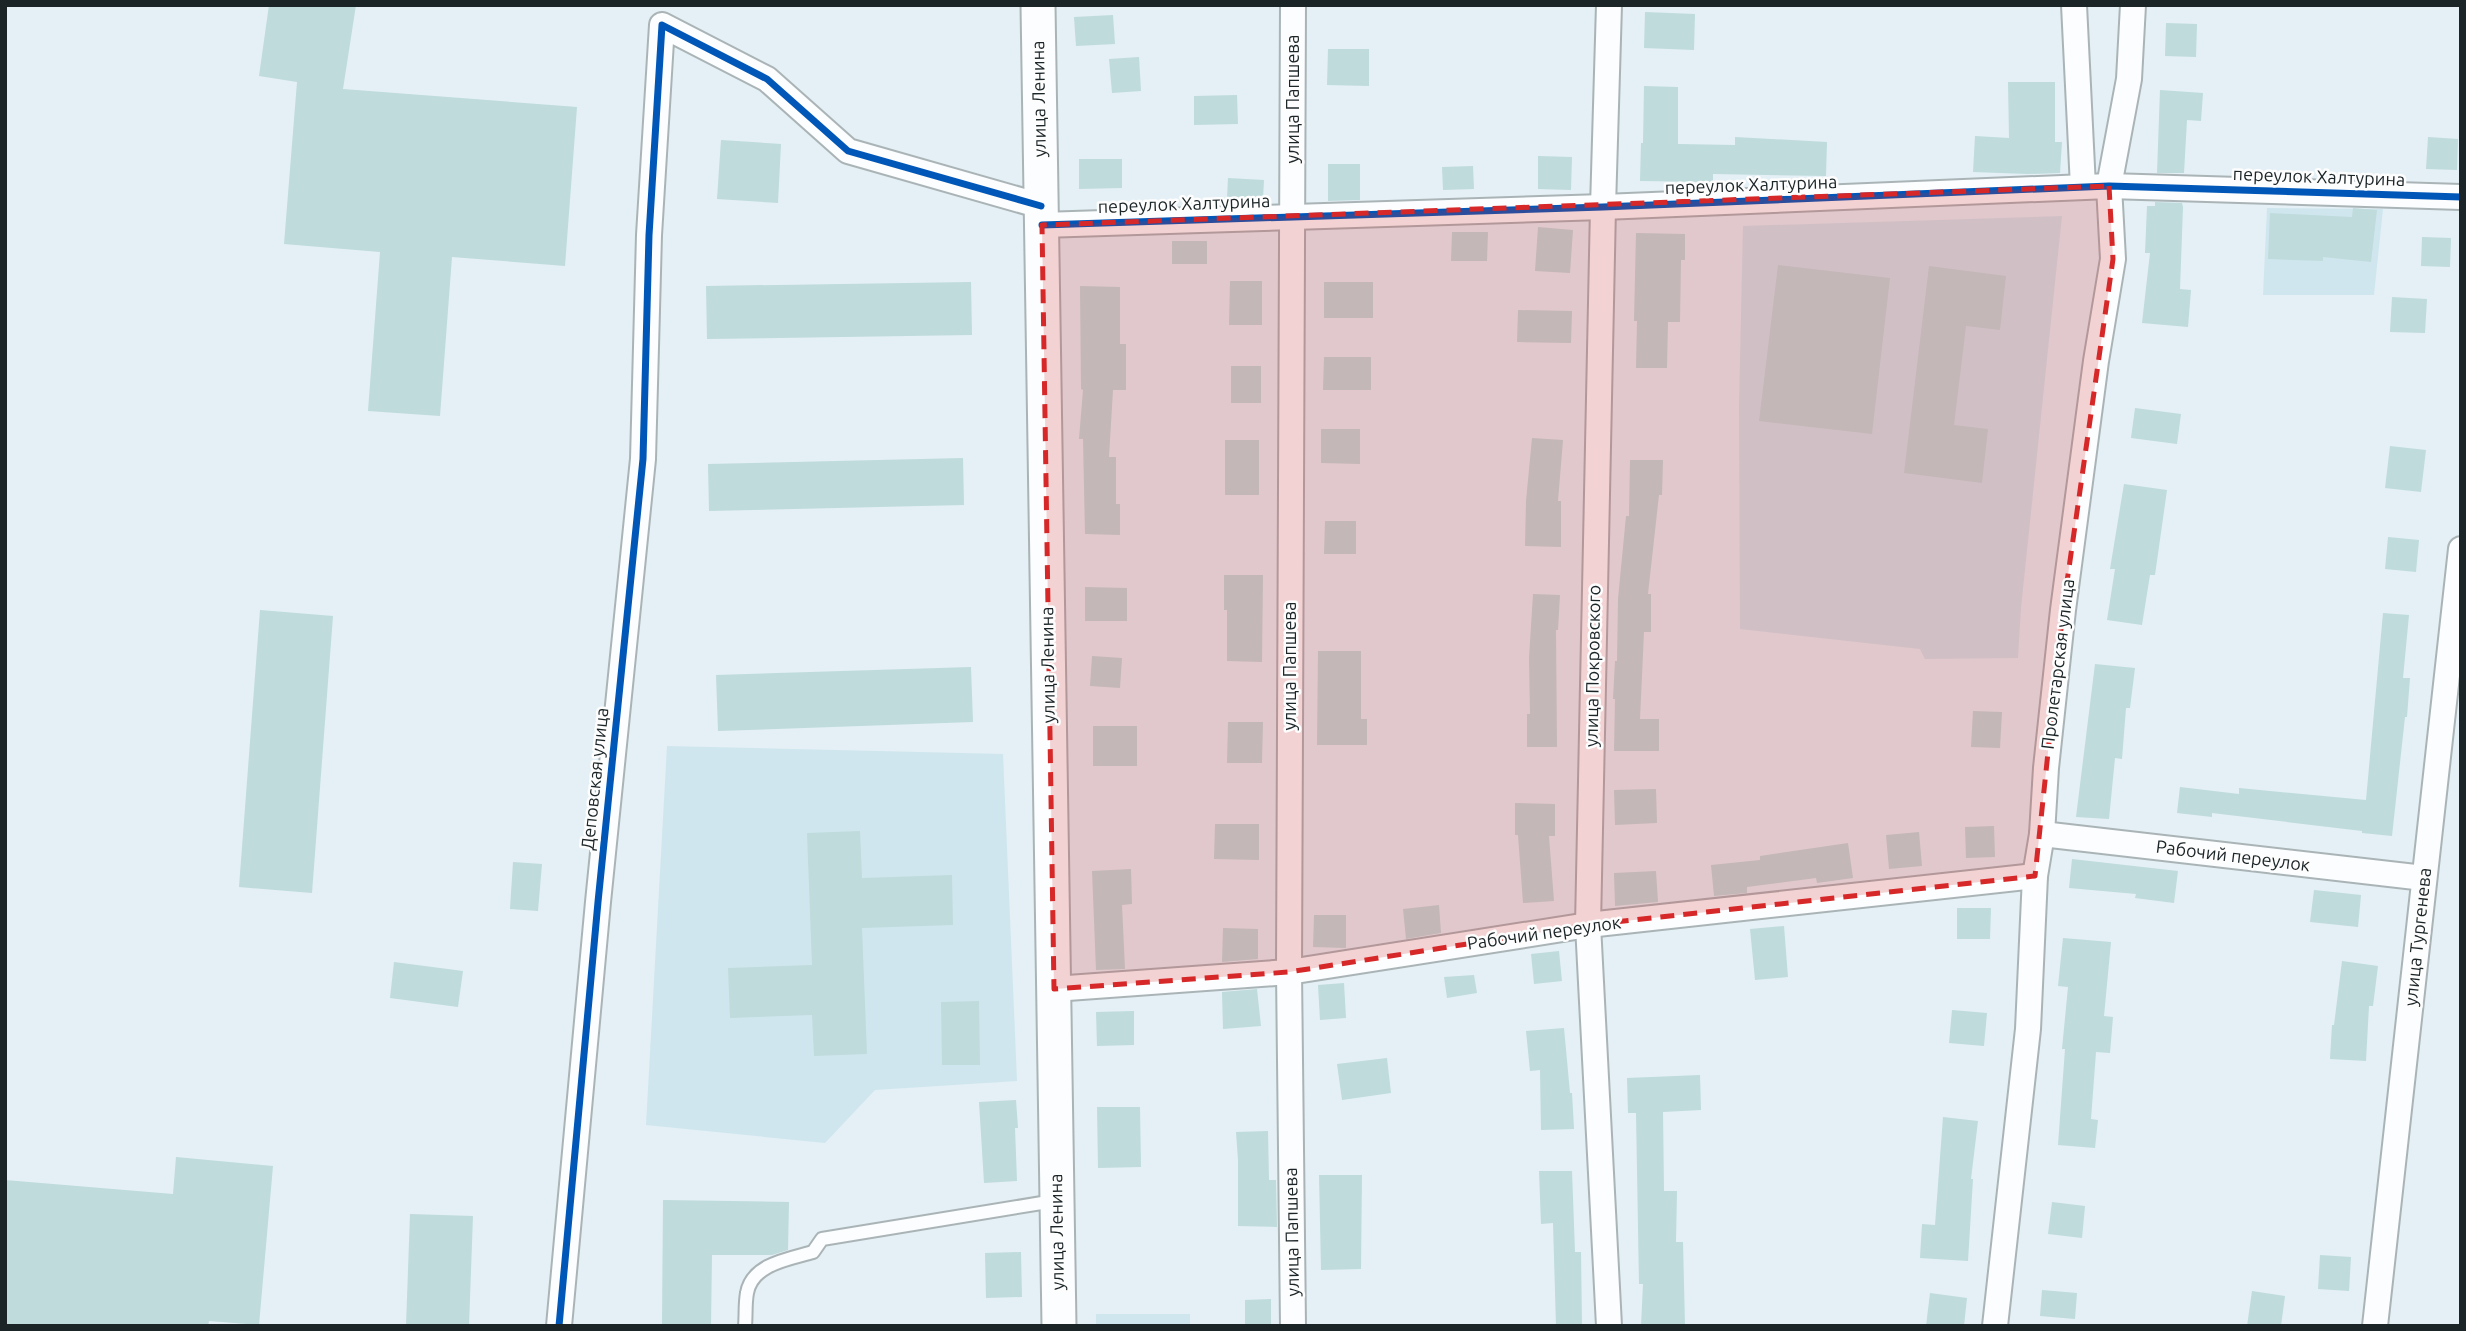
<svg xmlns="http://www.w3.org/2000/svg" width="2466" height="1331" viewBox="0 0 2466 1331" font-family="Ubuntu,sans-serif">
	<rect width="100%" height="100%" fill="#e4f0f5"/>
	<g fill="#cfe6ee">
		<path d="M2267,208L2383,209L2374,295H2263Z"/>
		<path d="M2062,216L2021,608L2018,658L1925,659L1920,649L1740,629L1739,407L1743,226Z"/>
		<path d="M667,746L1003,754L1017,1081L875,1090L825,1143L646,1125Z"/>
		<rect x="1096" y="1314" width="94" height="12"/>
	</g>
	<g fill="#bfdbdb">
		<path d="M269,5H356L343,89L577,107L565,266L452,257L440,416L368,411L380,252L284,244L297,82L259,76Z"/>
		<path d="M1645,12L1695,14L1694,50L1644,48Z"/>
		<path d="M1113,15L1115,44L1076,46L1074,17Z"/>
		<path d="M2166,23L2197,24L2196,57L2165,56Z"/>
		<path d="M1328,49H1369V86L1327,85Z"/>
		<path d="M1139,57L1141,91L1112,93L1109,59Z"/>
		<path d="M2008,82H2055V142H2062L2060,173L2028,174L1973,172L1975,136L2009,138Z"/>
		<path d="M1644,86L1678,87V144L1735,145V137L1827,142L1826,176L1713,174V182L1640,181L1641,143H1643Z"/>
		<path d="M2160,90L2203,93L2201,121L2187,120L2184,173H2157Z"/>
		<path d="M1237,95L1238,124L1194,125V96Z"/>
		<path d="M2428,137L2458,139L2457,170L2426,169Z"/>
		<path d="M721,140L781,144L778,203L717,199Z"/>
		<path d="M1538,156L1572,157L1571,190L1538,189Z"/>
		<path d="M1079,159H1122V188L1079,189Z"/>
		<path d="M1328,164H1360V200L1328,201Z"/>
		<path d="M1473,166L1474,189L1443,190L1442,167Z"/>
		<path d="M1228,178L1264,180L1263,199L1227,198Z"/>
		<path d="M2155,202L2182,203L2183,207L2180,289L2191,290L2188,327L2142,323L2150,253H2145L2147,206H2155Z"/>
		<path d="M2353,208L2377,210L2371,262L2323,257V261L2268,259L2270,213L2352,217Z"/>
		<path d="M1538,227L1573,230L1570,273L1535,271Z"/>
		<path d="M1452,232H1488L1487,261H1451Z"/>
		<path d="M1636,233L1685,234V260H1681L1680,322H1668L1667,368H1636L1637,321H1634Z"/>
		<path d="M2422,237L2451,238L2450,267L2421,266Z"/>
		<rect x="1172" y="241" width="35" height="23"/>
		<path d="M1778,265L1890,278L1872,434L1759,421Z"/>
		<path d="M1929,266L2006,276L2000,330L1966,326L1954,425L1988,429L1982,483L1904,473Z"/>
		<path d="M1230,281H1262V325H1229Z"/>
		<path d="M971,282L972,335L707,339L706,286Z"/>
		<rect x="1324" y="282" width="49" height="36"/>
		<path d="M1080,286L1120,287V344H1126V390H1113L1109,457H1116V504H1120V535L1085,534L1083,439H1079L1083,390L1081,389Z"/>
		<path d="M2392,297L2427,299L2425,333L2390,332Z"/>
		<path d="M1518,310L1572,311L1571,343L1517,342Z"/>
		<path d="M1324,357H1371V390H1323Z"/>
		<rect x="1231" y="366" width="30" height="37"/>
		<path d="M2135,408L2181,414L2177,444L2131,438Z"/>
		<path d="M1321,429H1360V464L1321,463Z"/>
		<path d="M1532,438L1563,440L1558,501H1561V547L1525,546L1526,501Z"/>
		<rect x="1225" y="440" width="34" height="55"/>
		<path d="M2390,446L2426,450L2421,492L2385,488Z"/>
		<path d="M963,458L964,505L709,511L708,464Z"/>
		<path d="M1630,460H1663L1662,495H1659L1648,594H1651V632H1644L1640,719H1659V751H1614L1615,699H1613L1615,661H1617L1618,599L1626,516H1629Z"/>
		<path d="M2124,484L2167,490L2155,575H2150L2142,625L2107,620L2115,569H2110Z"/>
		<path d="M1325,521H1356V554H1324Z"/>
		<path d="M2388,537L2419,540L2416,572L2385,569Z"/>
		<path d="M1224,575H1263L1262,662L1227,661V610H1224Z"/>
		<path d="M1085,587L1127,588V621H1085Z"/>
		<path d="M1533,594L1560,595L1558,630H1556L1557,747H1527V714H1530L1529,658Z"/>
		<path d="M260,610L333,616L312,893L239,887Z"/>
		<path d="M2383,613L2409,615L2403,678H2410L2407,717H2405L2392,836L2362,833V831L2212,813V817L2177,813L2180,787L2239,794V788L2366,800Z"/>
		<path d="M1318,651H1361V719H1367V745H1317Z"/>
		<path d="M1092,656L1122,658L1120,688L1090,686Z"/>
		<path d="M2095,664L2135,668L2130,708H2126L2122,759L2115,758L2109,819L2076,817Z"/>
		<path d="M971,667L973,722L718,731L716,675Z"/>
		<path d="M1973,711L2002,712L2000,748L1971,747Z"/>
		<path d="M1228,722H1263L1262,763H1227Z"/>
		<rect x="1093" y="726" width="44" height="40"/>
		<path d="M1656,789L1657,823L1615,825L1614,790Z"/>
		<path d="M1515,803L1555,804V836H1549L1554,901L1523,903L1518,835H1515Z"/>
		<path d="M1215,824H1259V860L1214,859Z"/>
		<path d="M1994,826L1995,857L1966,858L1965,827Z"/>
		<path d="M860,831L862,878L952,875L953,925L862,928L867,1054L814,1056L812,1015L730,1018L728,968L812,965L807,833Z"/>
		<path d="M1919,832L1922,866L1889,869L1886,835Z"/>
		<path d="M1848,843L1853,878L1817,883L1816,878L1747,887V893L1714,896L1711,865L1760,860V856Z"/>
		<path d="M2072,859L2178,871L2174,903L2135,898L2136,894L2069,888Z"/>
		<path d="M513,862L542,864L538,911L510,909Z"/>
		<path d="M1131,869L1132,904L1122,905L1125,969L1096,970L1092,871Z"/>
		<path d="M1656,871L1658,902L1615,906L1614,873Z"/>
		<path d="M2314,890L2361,895L2358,927L2310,922Z"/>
		<path d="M1439,905L1441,933L1406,939L1403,909Z"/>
		<path d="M1957,908H1991L1990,939H1957Z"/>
		<path d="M1314,915H1346V948L1313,947Z"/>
		<path d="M1784,926L1788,977L1755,980L1750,929Z"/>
		<path d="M1223,928L1258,929V959L1222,962Z"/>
		<path d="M2063,938L2111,942L2104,1016L2113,1017L2110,1053L2096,1052L2091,1119L2098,1120L2095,1148L2058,1145L2065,1049H2062L2068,987L2058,986Z"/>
		<path d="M1559,951L1562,981L1534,984L1531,954Z"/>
		<path d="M2342,961L2378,966L2373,1006H2369L2366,1061L2330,1059L2332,1025H2334Z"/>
		<path d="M394,962L463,971L458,1007L390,998Z"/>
		<path d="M1474,975L1477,993L1447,998L1444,977Z"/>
		<path d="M1344,983L1346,1018L1320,1020L1318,985Z"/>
		<path d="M1257,989L1261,1026L1223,1029L1222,992Z"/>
		<path d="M979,1001L980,1065H942L941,1002Z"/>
		<path d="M1952,1010L1987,1013L1984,1046L1949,1043Z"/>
		<path d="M1134,1011V1045L1097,1046L1096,1012Z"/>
		<path d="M1564,1028L1570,1093H1572L1574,1129L1541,1130L1540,1070L1530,1071L1526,1031Z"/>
		<path d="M1387,1058L1391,1093L1342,1100L1337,1064Z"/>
		<path d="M1700,1075L1701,1110L1663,1112L1664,1191H1677L1676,1242H1683L1685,1326H1641L1643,1284H1639L1636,1113H1628L1627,1078Z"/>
		<path d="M1016,1100L1018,1128H1015L1017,1181L984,1183L979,1102Z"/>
		<path d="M1097,1107H1140L1141,1167L1098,1168Z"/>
		<path d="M1943,1117L1978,1121L1971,1179H1973L1968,1261L1920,1258L1922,1224L1935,1225Z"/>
		<path d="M1268,1131L1269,1180H1276L1277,1227L1238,1226V1160L1236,1132Z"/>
		<path d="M176,1157L273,1166L259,1325L209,1321L208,1326H5V1180L173,1194Z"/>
		<path d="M1539,1171H1572L1575,1252H1581L1582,1326H1556L1553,1223L1541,1224Z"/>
		<path d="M1319,1175H1362L1361,1269L1321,1270Z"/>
		<path d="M663,1200L789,1202L788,1250L772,1255H712L711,1326H662Z"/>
		<path d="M2052,1202L2085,1206L2082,1238L2048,1234Z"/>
		<path d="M410,1214L473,1216L469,1326H406Z"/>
		<path d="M1021,1252L1022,1297L986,1298L985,1253Z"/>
		<path d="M2320,1255L2351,1257L2349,1291L2318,1289Z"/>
		<path d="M2042,1290L2077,1293L2075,1319L2040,1316Z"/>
		<path d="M2252,1291L2285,1296L2281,1326H2247Z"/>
		<path d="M1930,1293L1967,1298L1964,1326H1926Z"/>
		<path d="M1271,1299V1326H1245V1300Z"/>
	</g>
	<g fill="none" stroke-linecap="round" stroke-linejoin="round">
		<defs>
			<path id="service" d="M745,1326C746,1315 745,1303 747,1293C752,1264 789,1259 813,1252L822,1239L1054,1201"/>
			<g id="minor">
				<path d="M1609,5L1603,207L1588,925L1609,1326"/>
				<path d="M2074,5L2083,187"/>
				<path d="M1042,225L1603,207L2109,186L2461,197"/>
				<path d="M2042,834L2424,878"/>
				<path d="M1054,989L1289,972L1588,925L2035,876"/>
				<path d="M559,1326L598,902L643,459L649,235L662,25L767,79L848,151L1041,206"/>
				<path d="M1293,1326L1289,972L1293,5"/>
				<path d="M1995,1326L2028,1029L2035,876L2042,834L2046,768L2063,610L2096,361L2113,259L2109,186L2129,79L2133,5"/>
				<path d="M2375,1326L2461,549"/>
			</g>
			<path id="secondary" d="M1038,5L1059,1326"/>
		</defs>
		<use href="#service" stroke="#aab4b7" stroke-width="16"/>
		<use href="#minor" stroke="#aab4b7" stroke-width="28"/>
		<use href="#secondary" stroke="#aab4b7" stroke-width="37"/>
		<use href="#service" stroke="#fbfdfe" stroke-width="12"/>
		<use href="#minor" stroke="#fbfdfe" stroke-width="24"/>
		<use href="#secondary" stroke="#fbfdfe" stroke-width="33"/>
		<defs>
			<g id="cycleway">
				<path d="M1042,225L1603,207L2109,186L2461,197"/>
				<path d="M559,1326L598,902L643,459L649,235L662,25L767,79L848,151L1041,206"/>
			</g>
		</defs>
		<use href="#cycleway" stroke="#fdfdfd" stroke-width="11"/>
		<use href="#cycleway" stroke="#0057b8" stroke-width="7"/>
	</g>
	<path fill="#d62828" fill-opacity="0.2" stroke="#d62828" stroke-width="5" stroke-dasharray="14 9" stroke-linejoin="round" d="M2109,186L2113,259L2063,610L2035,876L1588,925L1289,972L1054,989L1042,225Z"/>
	<g text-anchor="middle" stroke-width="5" stroke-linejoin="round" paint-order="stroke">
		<g font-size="18" fill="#1b2427" stroke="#fdfdfd">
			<text transform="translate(1039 99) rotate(-91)" y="6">улица Ленина</text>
			<text transform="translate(1293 99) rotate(-90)" y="6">улица Папшева</text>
			<text transform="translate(2319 177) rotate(2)" y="6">переулок Халтурина</text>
			<text transform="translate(1751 185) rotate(-2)" y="6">переулок Халтурина</text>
			<text transform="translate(1184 204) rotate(-2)" y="6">переулок Халтурина</text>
			<text transform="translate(2058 664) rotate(-83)" y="6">Пролетарская улица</text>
			<text transform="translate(1048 665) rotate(-91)" y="6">улица Ленина</text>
			<text transform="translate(1290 666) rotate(-90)" y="6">улица Папшева</text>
			<text transform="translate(1593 666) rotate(-89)" y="6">улица Покровского</text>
			<text transform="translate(595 779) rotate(-84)" y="6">Деповская улица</text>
			<text transform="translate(2233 856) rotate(7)" y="6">Рабочий переулок</text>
			<text transform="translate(1544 933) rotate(-8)" y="6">Рабочий переулок</text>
			<text transform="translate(2418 937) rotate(-84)" y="6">улица Тургенева</text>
			<text transform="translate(1057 1232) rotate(-91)" y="6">улица Ленина</text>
			<text transform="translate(1292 1232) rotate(-91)" y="6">улица Папшева</text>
		</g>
	</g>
	<rect width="2466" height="1331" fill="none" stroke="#1b2427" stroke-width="14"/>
</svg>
